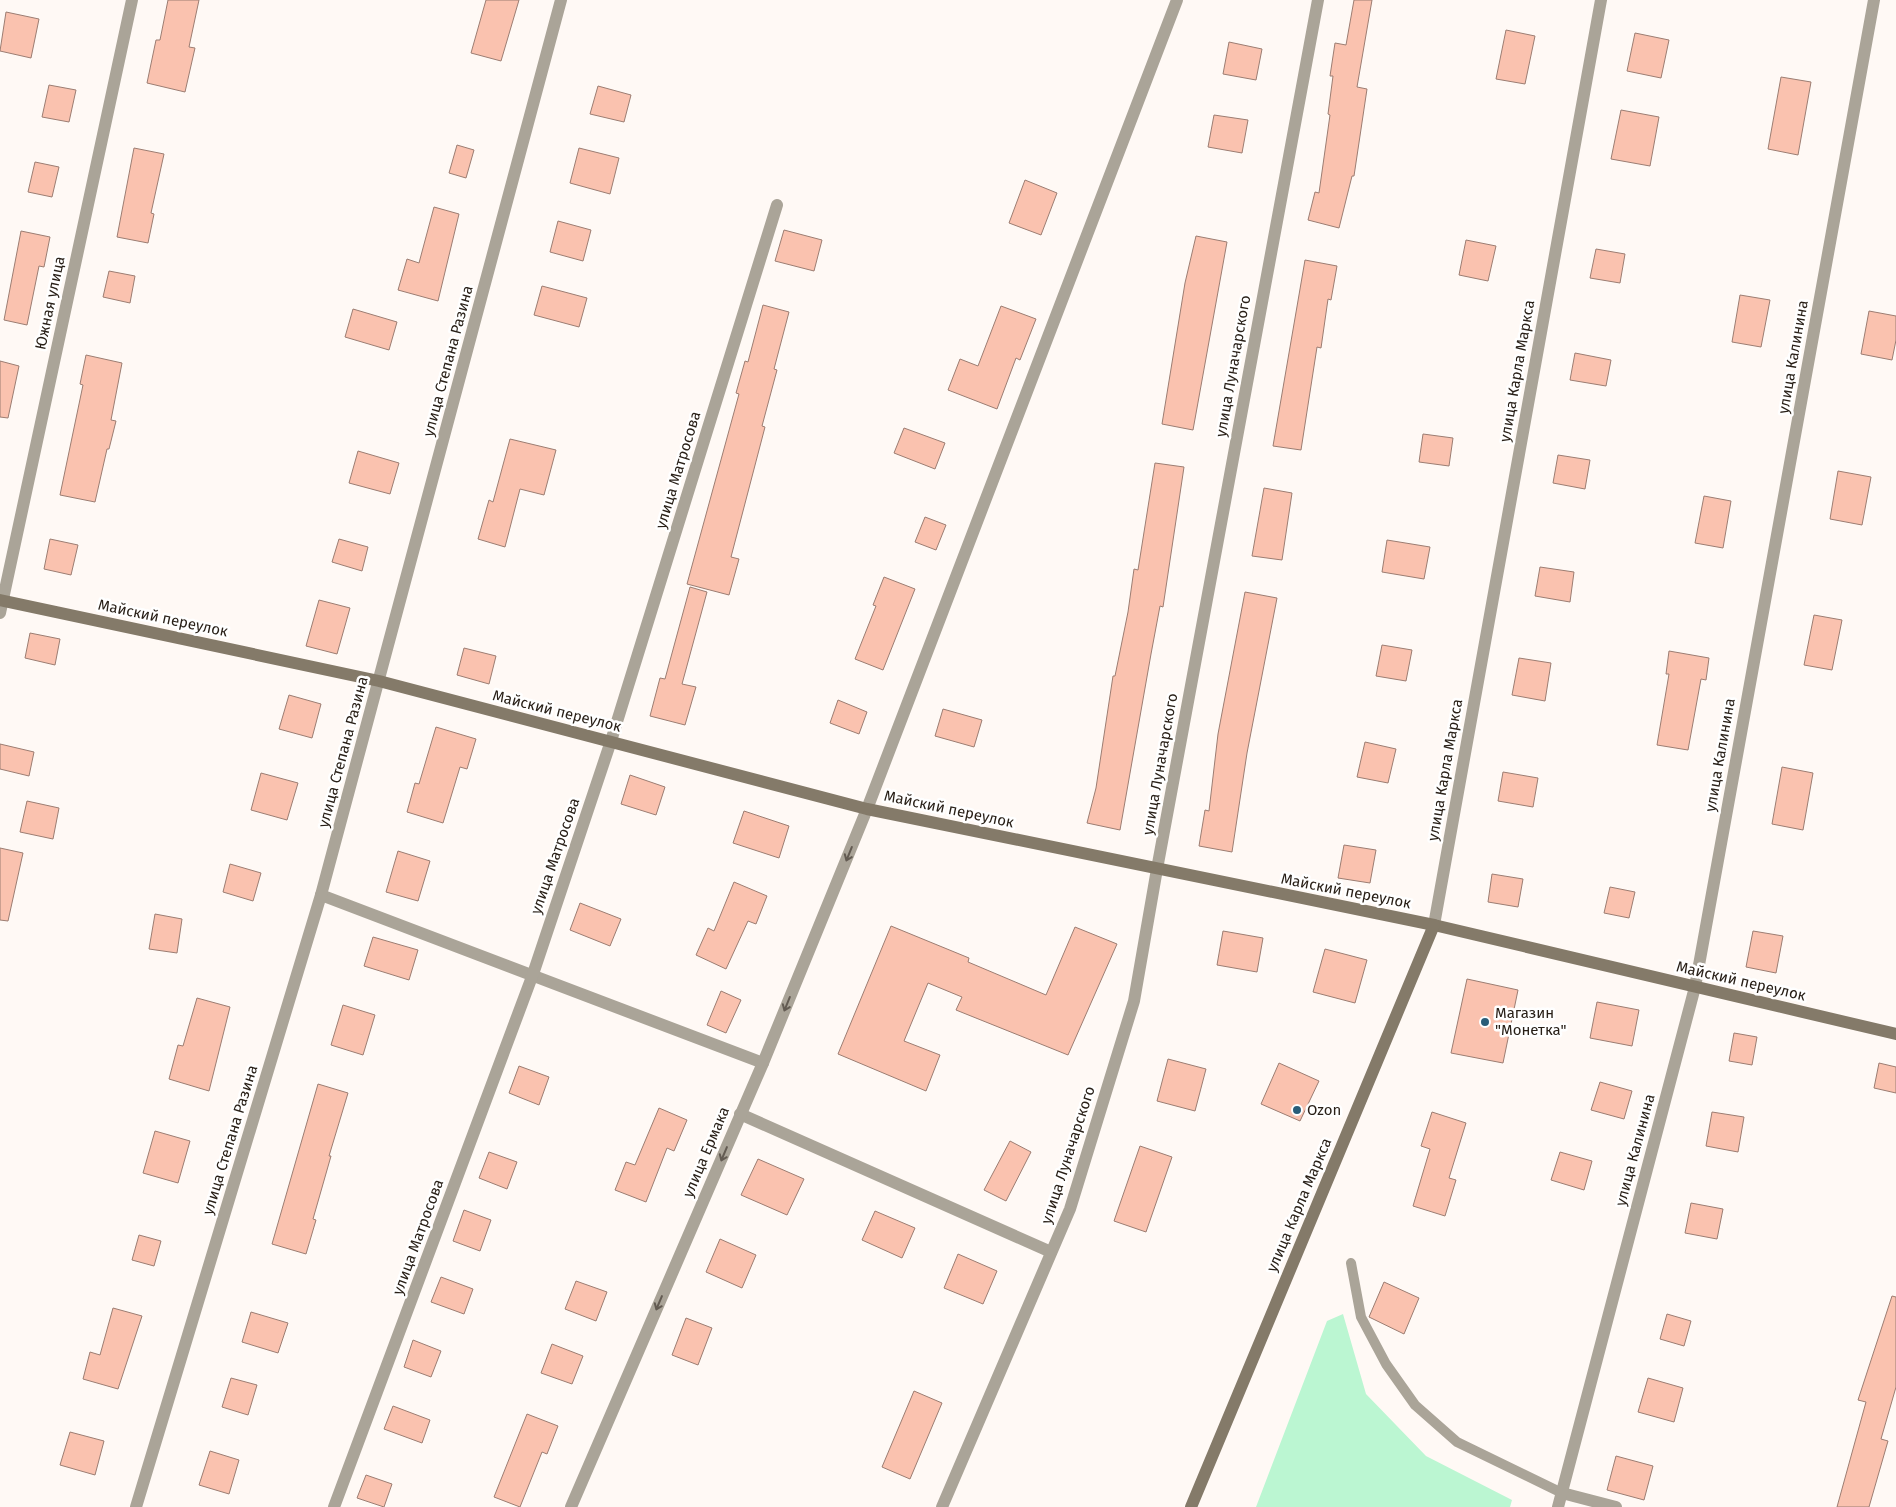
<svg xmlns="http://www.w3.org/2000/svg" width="1896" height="1507" viewBox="0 0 1896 1507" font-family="'Fira Sans',sans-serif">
	<rect width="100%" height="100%" fill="#fff9f5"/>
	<path fill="#bbf6d2" d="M1343,1314L1366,1394L1426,1456L1512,1500L1510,1507H1256L1327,1321Z"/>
	<g fill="#fac2af" stroke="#9c7d72">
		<path d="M168,0H199L189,47L195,48L185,92L147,83L156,40H160Z"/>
		<path d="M486,0H519L501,61L471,53Z"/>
		<path d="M1354,0H1372L1357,87L1367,89L1354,176H1352L1339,228L1308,220L1315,192L1319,193L1330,115L1328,114L1333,76H1330L1335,43L1346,45Z"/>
		<path d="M6,12L39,19L31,58L0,51Z"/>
		<path d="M1506,30L1535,36L1525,84L1496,79Z"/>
		<path d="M1635,33L1669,40L1661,78L1627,71Z"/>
		<path d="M1229,42L1262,49L1256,80L1223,74Z"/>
		<path d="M1781,77L1811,82L1798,155L1768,149Z"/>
		<path d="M49,85L76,90L69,122L42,117Z"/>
		<path d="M598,86L631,95L624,122L590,114Z"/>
		<path d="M1621,110L1659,117L1650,166L1611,159Z"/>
		<path d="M1214,115L1248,120L1242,153L1208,147Z"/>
		<path d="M457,145L474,150L466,178L449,173Z"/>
		<path d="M134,148L164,154L151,213L154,214L148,243L117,237Z"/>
		<path d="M579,148L619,158L610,194L570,183Z"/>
		<path d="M35,162L59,167L52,197L28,192Z"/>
		<path d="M1025,180L1057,193L1041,235L1009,223Z"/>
		<path d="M434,207L459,214L438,301L398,290L407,259L419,263Z"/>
		<path d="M558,221L591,230L583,261L550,252Z"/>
		<path d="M784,230L822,240L814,271L775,261Z"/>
		<path d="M21,231L50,237L44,267L39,266L27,325L4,320Z"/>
		<path d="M1196,236L1227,242L1193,430L1162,424L1185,283Z"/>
		<path d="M1466,240L1496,246L1488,281L1459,275Z"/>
		<path d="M1596,249L1625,254L1620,283L1590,278Z"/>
		<path d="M1305,260L1337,266L1331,300L1328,299L1321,348L1317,347L1301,450L1273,446Z"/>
		<path d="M109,271L135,276L130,303L103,297Z"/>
		<path d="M542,286L587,298L579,327L534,315Z"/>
		<path d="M1740,295L1770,300L1761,347L1732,342Z"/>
		<path d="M763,305L789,312L774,369L777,370L762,426L765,427L731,557L739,559L729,595L687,584L739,394L736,393L745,361L748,362Z"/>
		<path d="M1001,306L1036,319L1020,360L1016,358L997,409L948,390L960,359L978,366Z"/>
		<path d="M353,309L397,322L389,350L345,337Z"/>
		<path d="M1869,311L1896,316V340L1892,360L1861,354Z"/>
		<path d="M1575,353L1611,360L1606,386L1570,380Z"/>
		<path d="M86,355L122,363L111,420L116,421L109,449H107L95,502L60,495L83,385L80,384Z"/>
		<path d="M0,361L19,366L8,418L0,417Z"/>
		<path d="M904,428L945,443L935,469L894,453Z"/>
		<path d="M1423,434L1453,438L1449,466L1419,462Z"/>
		<path d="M510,439L556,450L544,495L520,489L505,547L478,539L489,500L493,502Z"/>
		<path d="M358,451L399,463L390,494L349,483Z"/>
		<path d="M1558,455L1590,460L1585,489L1553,483Z"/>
		<path d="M1155,463L1184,467L1163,607L1160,606L1151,654L1120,830L1087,823L1096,788L1113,676H1115L1128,612L1134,569L1138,570Z"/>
		<path d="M1838,471L1871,477L1862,525L1830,519Z"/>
		<path d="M1264,488L1292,493L1282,560L1252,556Z"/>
		<path d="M1704,496L1731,501L1723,548L1695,543Z"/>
		<path d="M925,517L946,525L936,550L915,542Z"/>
		<path d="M50,539L78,545L71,575L44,569Z"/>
		<path d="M339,539L368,547L362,571L332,562Z"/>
		<path d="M1387,540L1430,547L1424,579L1382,572Z"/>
		<path d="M1540,567L1574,572L1570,602L1535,596Z"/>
		<path d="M884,577L915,589L883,670L855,659L876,606L873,605Z"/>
		<path d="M690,587L707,592L682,684L696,687L685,725L650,716L660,678L665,679Z"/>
		<path d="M1245,592L1277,598L1247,753L1232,852L1199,846L1205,810L1209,811L1218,734Z"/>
		<path d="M319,600L350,608L337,654L306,646Z"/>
		<path d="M1814,615L1842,620L1832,670L1804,665Z"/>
		<path d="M30,633L60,639L55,665L25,658Z"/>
		<path d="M1382,645L1412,650L1406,681L1376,676Z"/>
		<path d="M464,648L496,656L489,684L457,675Z"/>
		<path d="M1669,651L1709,658L1706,680L1701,679L1688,750L1657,745L1669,674H1666Z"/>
		<path d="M1519,658L1551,663L1545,701L1512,695Z"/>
		<path d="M289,695L321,704L312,738L279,729Z"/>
		<path d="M838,700L867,712L859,734L830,723Z"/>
		<path d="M943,709L982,720L974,747L935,736Z"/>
		<path d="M436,727L476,739L467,769L460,767L443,823L407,812L415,783L419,784Z"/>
		<path d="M1365,742L1396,749L1388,783L1357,777Z"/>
		<path d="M0,744L34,752L29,776L0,769Z"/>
		<path d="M1782,767L1813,773L1803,830L1772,824Z"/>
		<path d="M1503,772L1538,778L1533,807L1498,801Z"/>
		<path d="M261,773L298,783L287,820L251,810Z"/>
		<path d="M630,775L665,787L656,815L621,804Z"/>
		<path d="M27,801L59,808L53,839L20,832Z"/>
		<path d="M744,811L789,826L779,858L733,843Z"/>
		<path d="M1344,845L1376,850L1370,883L1338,878Z"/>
		<path d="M0,848L23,853L8,921L0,920Z"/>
		<path d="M398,851L430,861L418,901L386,892Z"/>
		<path d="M230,864L261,873L253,901L223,892Z"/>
		<path d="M1492,874L1523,879L1518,907L1488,902Z"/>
		<path d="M734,882L767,896L756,924L748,921L726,969L696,955L708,928L714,931Z"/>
		<path d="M1610,887L1635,892L1629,918L1604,913Z"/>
		<path d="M580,903L621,919L610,946L570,930Z"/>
		<path d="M155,914L182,919L177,953L149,949Z"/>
		<path d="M891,926L969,958L968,962L1046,995L1075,927L1117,944L1068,1055L956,1010L962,997L928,983L904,1041L940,1055L926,1091L838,1054Z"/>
		<path d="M1223,931L1263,938L1257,972L1217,965Z"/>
		<path d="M1753,931L1783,936L1776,973L1746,967Z"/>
		<path d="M373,937L418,950L409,980L364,966Z"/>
		<path d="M1325,949L1367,960L1355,1003L1313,992Z"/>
		<path d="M1467,979L1518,990L1503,1063L1451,1053Z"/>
		<path d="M721,991L741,1000L726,1033L707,1025Z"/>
		<path d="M197,998L230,1007L209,1091L169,1079L178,1045L183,1046Z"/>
		<path d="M1597,1002L1639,1010L1632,1046L1590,1038Z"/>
		<path d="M343,1005L375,1015L363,1055L331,1045Z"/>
		<path d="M1734,1033L1757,1037L1752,1065L1729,1061Z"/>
		<path d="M1168,1059L1206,1069L1195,1111L1157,1101Z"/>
		<path d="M1279,1063L1319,1081L1300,1121L1261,1104Z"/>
		<path d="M1879,1063L1896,1067V1093L1874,1088Z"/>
		<path d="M519,1066L549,1077L539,1105L509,1093Z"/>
		<path d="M1600,1082L1632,1091L1624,1119L1591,1110Z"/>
		<path d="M318,1084L348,1093L329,1156H331L313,1219L316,1220L306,1254L272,1244Z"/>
		<path d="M659,1108L687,1120L674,1151L667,1148L646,1202L615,1190L626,1162L635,1165Z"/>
		<path d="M1432,1112L1466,1123L1449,1178L1456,1180L1445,1216L1413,1206L1430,1149L1421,1146Z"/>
		<path d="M1712,1112L1744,1117L1738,1152L1706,1146Z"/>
		<path d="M155,1131L190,1141L178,1183L143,1173Z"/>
		<path d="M1010,1141L1031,1152L1006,1201L984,1190Z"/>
		<path d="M1140,1146L1172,1157L1146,1232L1114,1221Z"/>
		<path d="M489,1152L517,1162L507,1189L479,1178Z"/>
		<path d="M1560,1152L1592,1161L1584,1190L1551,1180Z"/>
		<path d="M758,1159L804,1179L787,1215L741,1195Z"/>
		<path d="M1691,1203L1723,1209L1717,1239L1685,1233Z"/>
		<path d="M464,1210L491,1220L480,1251L453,1241Z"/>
		<path d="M875,1211L915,1228L902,1258L862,1240Z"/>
		<path d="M139,1235L161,1241L154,1266L132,1260Z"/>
		<path d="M720,1239L756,1255L742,1288L706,1272Z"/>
		<path d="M958,1254L997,1271L983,1304L944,1288Z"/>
		<path d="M441,1277L473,1289L464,1314L431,1302Z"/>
		<path d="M576,1281L607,1292L596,1321L565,1309Z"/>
		<path d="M1384,1282L1419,1298L1404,1334L1369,1317Z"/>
		<path d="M1892,1296L1896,1297V1387L1881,1439L1888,1441L1869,1507H1837L1866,1402L1858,1400Z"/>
		<path d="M113,1308L142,1316L118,1389L83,1379L90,1352L100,1355Z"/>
		<path d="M251,1312L288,1323L278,1353L242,1342Z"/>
		<path d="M1667,1314L1691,1321L1684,1346L1660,1339Z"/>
		<path d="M686,1318L712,1328L698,1365L672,1355Z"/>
		<path d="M413,1340L441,1351L431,1377L404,1367Z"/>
		<path d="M552,1344L583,1356L572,1384L541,1373Z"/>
		<path d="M231,1378L257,1385L248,1415L222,1407Z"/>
		<path d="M1648,1378L1683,1388L1674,1422L1638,1412Z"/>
		<path d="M914,1391L942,1403L910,1479L882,1467Z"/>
		<path d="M393,1406L430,1420L422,1443L384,1429Z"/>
		<path d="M527,1414L558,1426L547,1454L542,1452L520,1507L494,1497Z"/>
		<path d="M70,1432L104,1441L95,1475L60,1465Z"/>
		<path d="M210,1451L239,1460L229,1494L199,1485Z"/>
		<path d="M1616,1456L1653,1466L1644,1500L1607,1490Z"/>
		<path d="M366,1475L392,1484L384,1507L357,1498Z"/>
	</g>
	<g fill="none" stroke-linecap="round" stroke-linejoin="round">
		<path stroke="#aaa498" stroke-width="10" d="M1351,1263L1361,1317L1386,1364L1415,1405L1457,1442L1562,1493"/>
		<g stroke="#aaa498" stroke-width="12">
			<path d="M0,613L132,0"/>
			<path d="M867,809L1177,0"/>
			<path d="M321,895L763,1063"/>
			<path d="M1434,925L1601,0"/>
			<path d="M740,1114L1051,1252"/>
			<path d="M1562,1493L1616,1507"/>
			<path d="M136,1507L321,895L561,0"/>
			<path d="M334,1507L533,974L611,741L777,205"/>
			<path d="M942,1507L1070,1209L1134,1001L1157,869L1318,0"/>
			<path d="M1558,1507L1695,987L1874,0"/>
		</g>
		<path stroke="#aaa498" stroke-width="12" d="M571,1507L763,1063L867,809"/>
		<g stroke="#847a69" stroke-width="12">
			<path d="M0,600L379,681L867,809L1434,925L1896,1034"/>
			<path d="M1191,1507L1434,925"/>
		</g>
	</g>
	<defs><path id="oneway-shaft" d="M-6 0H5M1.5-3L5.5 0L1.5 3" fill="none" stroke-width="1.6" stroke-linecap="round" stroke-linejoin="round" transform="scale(1.25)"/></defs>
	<g stroke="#635b52">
		<use href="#oneway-shaft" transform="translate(849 854) rotate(112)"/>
		<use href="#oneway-shaft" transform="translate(787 1004) rotate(112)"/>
		<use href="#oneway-shaft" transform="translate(724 1154) rotate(113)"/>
		<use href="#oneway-shaft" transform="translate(659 1303) rotate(113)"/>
	</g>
	<g fill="#295d79" stroke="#fff" stroke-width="2">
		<circle cx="1485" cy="1022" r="5"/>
		<circle cx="1297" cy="1110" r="5"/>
	</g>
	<g text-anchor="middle" stroke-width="5" stroke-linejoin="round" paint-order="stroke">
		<g font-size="15" fill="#292018" stroke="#fff">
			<text transform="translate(50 303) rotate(-78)" y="5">Южная улица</text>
			<text transform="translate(1793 357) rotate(-80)" y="5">улица Калинина</text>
			<text transform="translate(448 361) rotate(-75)" y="5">улица Степана Разина</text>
			<text transform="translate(1233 366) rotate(-80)" y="5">улица Луначарского</text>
			<text transform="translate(1517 371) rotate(-80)" y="5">улица Карла Маркса</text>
			<text transform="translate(678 470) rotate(-73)" y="5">улица Матросова</text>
			<text transform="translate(163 618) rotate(12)" y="5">Майский переулок</text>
			<text transform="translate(557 711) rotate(14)" y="5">Майский переулок</text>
			<text transform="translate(343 752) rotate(-75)" y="5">улица Степана Разина</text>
			<text transform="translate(1720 755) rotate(-80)" y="5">улица Калинина</text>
			<text transform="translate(1160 764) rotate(-80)" y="5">улица Луначарского</text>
			<text transform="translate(1445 770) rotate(-80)" y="5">улица Карла Маркса</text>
			<text transform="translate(949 809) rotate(12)" y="5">Майский переулок</text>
			<text transform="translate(555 856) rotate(-71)" y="5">улица Матросова</text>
			<text transform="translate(1346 891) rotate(11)" y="5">Майский переулок</text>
			<text transform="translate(1741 981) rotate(13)" y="5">Майский переулок</text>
			<text transform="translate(230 1140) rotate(-73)" y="5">улица Степана Разина</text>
			<text transform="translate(1635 1150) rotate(-75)" y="5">улица Калинина</text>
			<text transform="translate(706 1152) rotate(-67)" y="5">улица Ермака</text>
			<text transform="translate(1068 1155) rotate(-72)" y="5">улица Луначарского</text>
			<text transform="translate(1299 1205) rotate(-67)" y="5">улица Карла Маркса</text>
			<text transform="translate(418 1237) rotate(-70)" y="5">улица Матросова</text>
		</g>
		<g font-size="15" fill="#292018" stroke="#fff" text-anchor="start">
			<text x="1495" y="1018">Магазин<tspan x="1495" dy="17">"Монетка"</tspan></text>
			<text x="1307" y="1115">Ozon</text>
		</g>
	</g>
</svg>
